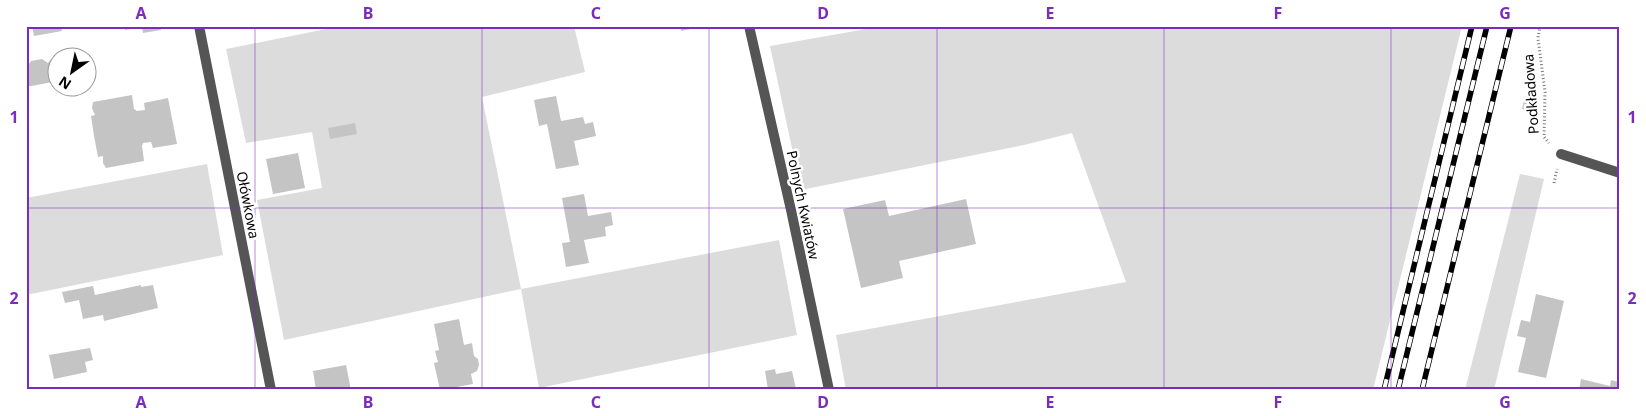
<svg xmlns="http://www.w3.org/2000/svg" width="1646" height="416" viewBox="0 0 1646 416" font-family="'Noto Sans',sans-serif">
	<rect width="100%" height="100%" fill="#fff"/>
	<g fill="#dcdcdc">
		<path d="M341,26H574L585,72L482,97L521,289L779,240L797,335L539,388L521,289L284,340L257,200L322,188L312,132L246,143L226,49Z"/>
		<path d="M883,26H1462L1373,390H846L836,335L1126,282L1072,133L1024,145L801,190L770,46Z"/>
		<path d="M207,164L223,255L26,295V198Z"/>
		<path d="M1520,174L1544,179L1494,390H1465Z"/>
	</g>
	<g fill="#c4c4c4">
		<path d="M32,26H61L62,31L34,36Z"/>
		<path d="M124,26H140V27L125,30Z"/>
		<path d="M142,26H160L161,30L143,33Z"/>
		<path d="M680,26H700V27L681,31Z"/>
		<path d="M42,59L48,63L51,59L56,62L58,60V81L26,87V68L31,61Z"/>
		<path d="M132,95L134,109L137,111L145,110L144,103L168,98L177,144L153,148L151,142L143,143L142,146L144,161L106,168L103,163V156L98,157L94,136L91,116L95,115L92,108L93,102Z"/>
		<path d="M556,96L561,121L583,117L585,124L593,122L596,136L574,141L579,165L556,169L547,124L539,126L534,100Z"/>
		<path d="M1524,100L1533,102L1531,111L1522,109Z"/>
		<path d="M355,123L357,134L330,139L328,128Z"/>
		<path d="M298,153L305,188L273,194L266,159Z"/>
		<path d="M584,194L588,216L611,212L613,225L605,227L606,236L584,240L589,263L566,267L562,243L570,242L562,198Z"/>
		<path d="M966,199L976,244L899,261L903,278L861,288L843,209L885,200L889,216Z"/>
		<path d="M141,285V287L153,285L158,308L104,321L103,315L83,319L79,300L65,303L62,292L93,286L95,295Z"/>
		<path d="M1536,294L1564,301L1546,378L1518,372L1526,338L1517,336L1521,320L1530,322Z"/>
		<path d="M459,319L464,345L472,343L474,356L478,359L479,365L477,371L471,374L473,384L440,390L434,363L438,362L435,351L439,350L434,324Z"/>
		<path d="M90,348L93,360L85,362L87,372L54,379L49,355Z"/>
		<path d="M346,365L351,390H316L313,371Z"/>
		<path d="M775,369L776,374L792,371L796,389L768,390L765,371Z"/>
		<path d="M1581,379L1610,386L1611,380L1619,382L1617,388L1620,390H1579Z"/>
	</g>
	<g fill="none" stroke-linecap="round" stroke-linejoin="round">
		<g stroke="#777" stroke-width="3" stroke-dasharray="1 2.5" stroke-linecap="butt">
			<path d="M1540,26L1538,38L1545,92L1544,137L1549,143"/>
			<path d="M1554,183L1557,169"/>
		</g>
		<g stroke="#555" stroke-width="10">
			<path d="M749,26L791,210L829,390"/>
			<path d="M1561,154L1620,173"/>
		</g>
		<path stroke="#555" stroke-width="10" d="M199,26L271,390"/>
		<defs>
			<g id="rail">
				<path d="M1384,390L1472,26"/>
				<path d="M1398,390L1487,26"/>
				<path d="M1422,390L1511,26"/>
			</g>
		</defs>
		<use href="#rail" stroke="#000" stroke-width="5.5"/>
		<use href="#rail" stroke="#fff" stroke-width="4" stroke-dasharray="11" stroke-linecap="butt"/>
	</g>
	<path fill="none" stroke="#7b2cbf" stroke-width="1" stroke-opacity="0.55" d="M255,26V390M482,26V390M709,26V390M937,26V390M1164,26V390M1391,26V390M26,208H1620"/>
	<g text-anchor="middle" stroke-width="5" stroke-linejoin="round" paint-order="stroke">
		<g font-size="14" fill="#000" stroke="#fff">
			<text transform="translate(1531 94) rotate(-94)" y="5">Podkładowa</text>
			<text transform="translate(248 205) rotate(79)" y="5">Ołówkowa</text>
			<text transform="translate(803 205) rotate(78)" y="5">Polnych Kwiatów</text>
		</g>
	</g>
	<rect width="1646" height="416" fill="none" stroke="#ffffff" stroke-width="55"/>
	<g transform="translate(72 72) rotate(213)"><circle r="24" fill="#ffffff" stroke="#999999"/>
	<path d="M0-4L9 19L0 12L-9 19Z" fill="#000000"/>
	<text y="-8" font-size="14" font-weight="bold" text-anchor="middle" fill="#000000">N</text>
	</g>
	<rect x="28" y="28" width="1590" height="360" fill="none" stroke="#7b2cbf" stroke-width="2"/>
	<g font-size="16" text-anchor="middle" font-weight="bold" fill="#7b2cbf">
		<text x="141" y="19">A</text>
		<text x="368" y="19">B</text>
		<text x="596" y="19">C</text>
		<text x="823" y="19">D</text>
		<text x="1050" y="19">E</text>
		<text x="1278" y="19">F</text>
		<text x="1505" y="19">G</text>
		<text x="14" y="123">1</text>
		<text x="1632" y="123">1</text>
		<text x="14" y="304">2</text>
		<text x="1632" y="304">2</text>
		<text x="141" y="408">A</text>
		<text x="368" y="408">B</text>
		<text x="596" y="408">C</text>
		<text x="823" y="408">D</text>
		<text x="1050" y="408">E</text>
		<text x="1278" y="408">F</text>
		<text x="1505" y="408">G</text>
	</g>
</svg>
